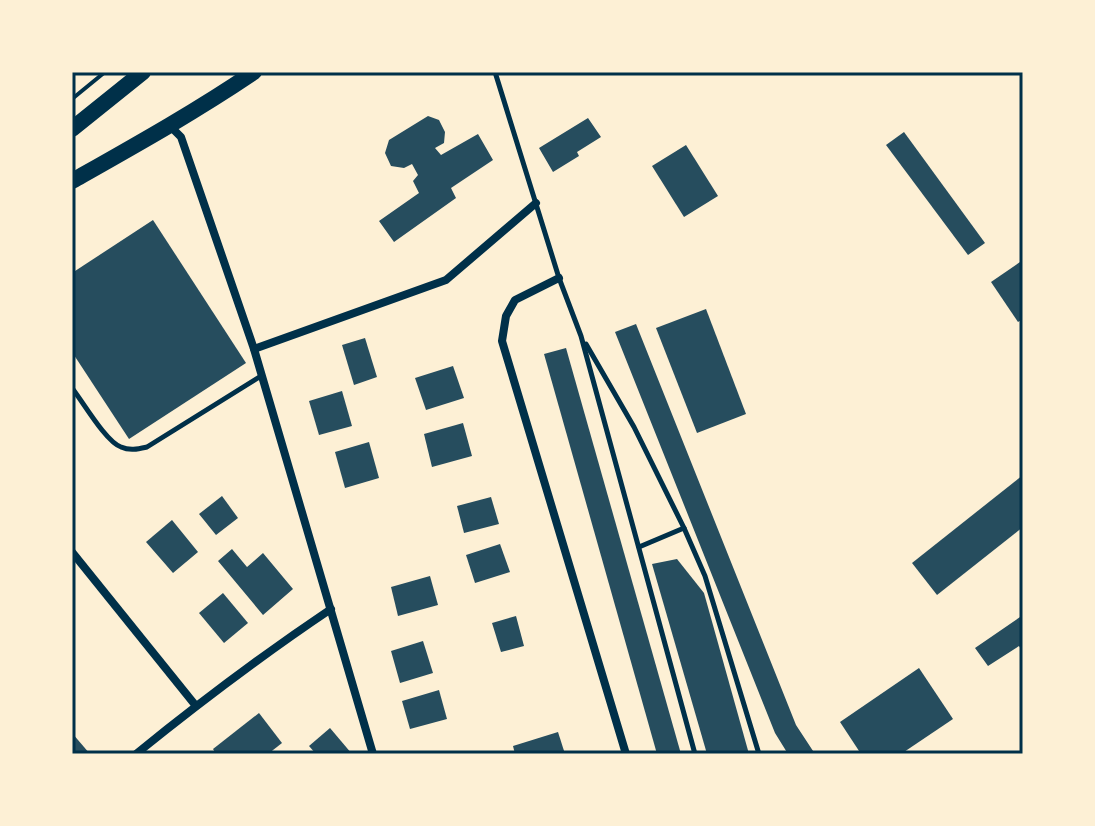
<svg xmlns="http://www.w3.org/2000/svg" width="1095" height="826" viewBox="0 0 1095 826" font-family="Inter,sans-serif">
	<rect width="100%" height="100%" fill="#fdf0d5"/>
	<g fill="#264d5e">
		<path d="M428,116L439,120L445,132L444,143L435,148L441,155L478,134L493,160L451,188L456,198L394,242L379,221L419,193L413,181L418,175L412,164L404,168L391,166L385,153L389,140Z"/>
		<path d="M588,118L601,137L577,152L579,156L553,172L539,148Z"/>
		<path d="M904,132L985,243L968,255L886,145Z"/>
		<path d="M686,145L718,196L684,217L652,166Z"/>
		<path d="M153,220L246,363L129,439L72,352V273Z"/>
		<path d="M1023,260V319L1018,322L991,282Z"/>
		<path d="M706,309L746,414L697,433L656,328Z"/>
		<path d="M636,324L796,725L815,754H788L775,733L615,332Z"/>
		<path d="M365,338L377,377L354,385L342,345Z"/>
		<path d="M566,348L681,754H657L544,354Z"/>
		<path d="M453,366L464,398L426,410L415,378Z"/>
		<path d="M342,391L352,426L319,435L309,401Z"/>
		<path d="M463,423L472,456L432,467L424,434Z"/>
		<path d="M369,442L379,478L345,488L335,452Z"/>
		<path d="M1023,475V527L937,595L912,563Z"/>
		<path d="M222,496L238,518L216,535L199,514Z"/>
		<path d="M491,497L499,524L464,533L457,506Z"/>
		<path d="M172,520L198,552L173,573L146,542Z"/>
		<path d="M500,544L510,572L475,583L466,555Z"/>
		<path d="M232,549L247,567L263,553L293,589L263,615L218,561Z"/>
		<path d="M677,559L704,593L749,754H707L652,564Z"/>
		<path d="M430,576L438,605L398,616L391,587Z"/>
		<path d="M223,593L248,623L224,643L199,613Z"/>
		<path d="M1023,615V652L1019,646L988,666L975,648Z"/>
		<path d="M516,616L524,646L501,652L492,623Z"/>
		<path d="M423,641L433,673L400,683L391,651Z"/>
		<path d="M919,668L953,719L901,754H861L840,722Z"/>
		<path d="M439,690L447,719L410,729L402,701Z"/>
		<path d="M259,713L282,743L268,754H216L213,749Z"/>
		<path d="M330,728L352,754H316L309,746Z"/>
		<path d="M558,732L565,754H515L513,746Z"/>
		<path d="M72,733L90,754H72Z"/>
	</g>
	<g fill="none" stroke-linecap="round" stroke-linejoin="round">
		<path stroke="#003049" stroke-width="4" d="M72,99L105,72"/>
		<g stroke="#003049" stroke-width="5">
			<path d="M495,72L559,278L581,336L695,754"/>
			<path d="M586,344L634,427L684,528L705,576L759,754"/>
			<path d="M72,388C83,402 106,442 121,447C130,451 138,449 147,447L261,376"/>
			<path d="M639,547L684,528"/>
		</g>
		<g stroke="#003049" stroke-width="8">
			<path d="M170,126L181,137L254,349L373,754"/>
			<path d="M559,278L515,300L506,316L502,341L626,754"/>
			<path d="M254,349L446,280L536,203"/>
			<path d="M72,552L196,706"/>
			<path d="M136,754C199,703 264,654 331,609"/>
		</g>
		<g stroke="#003049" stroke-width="16">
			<path d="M72,129L143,72"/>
			<path d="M72,181C134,146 195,112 254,72"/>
		</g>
	</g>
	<rect width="1095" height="826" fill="none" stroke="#fdf0d5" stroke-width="148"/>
	<rect x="74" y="74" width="947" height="678" fill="none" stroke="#003049" stroke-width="3"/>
</svg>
